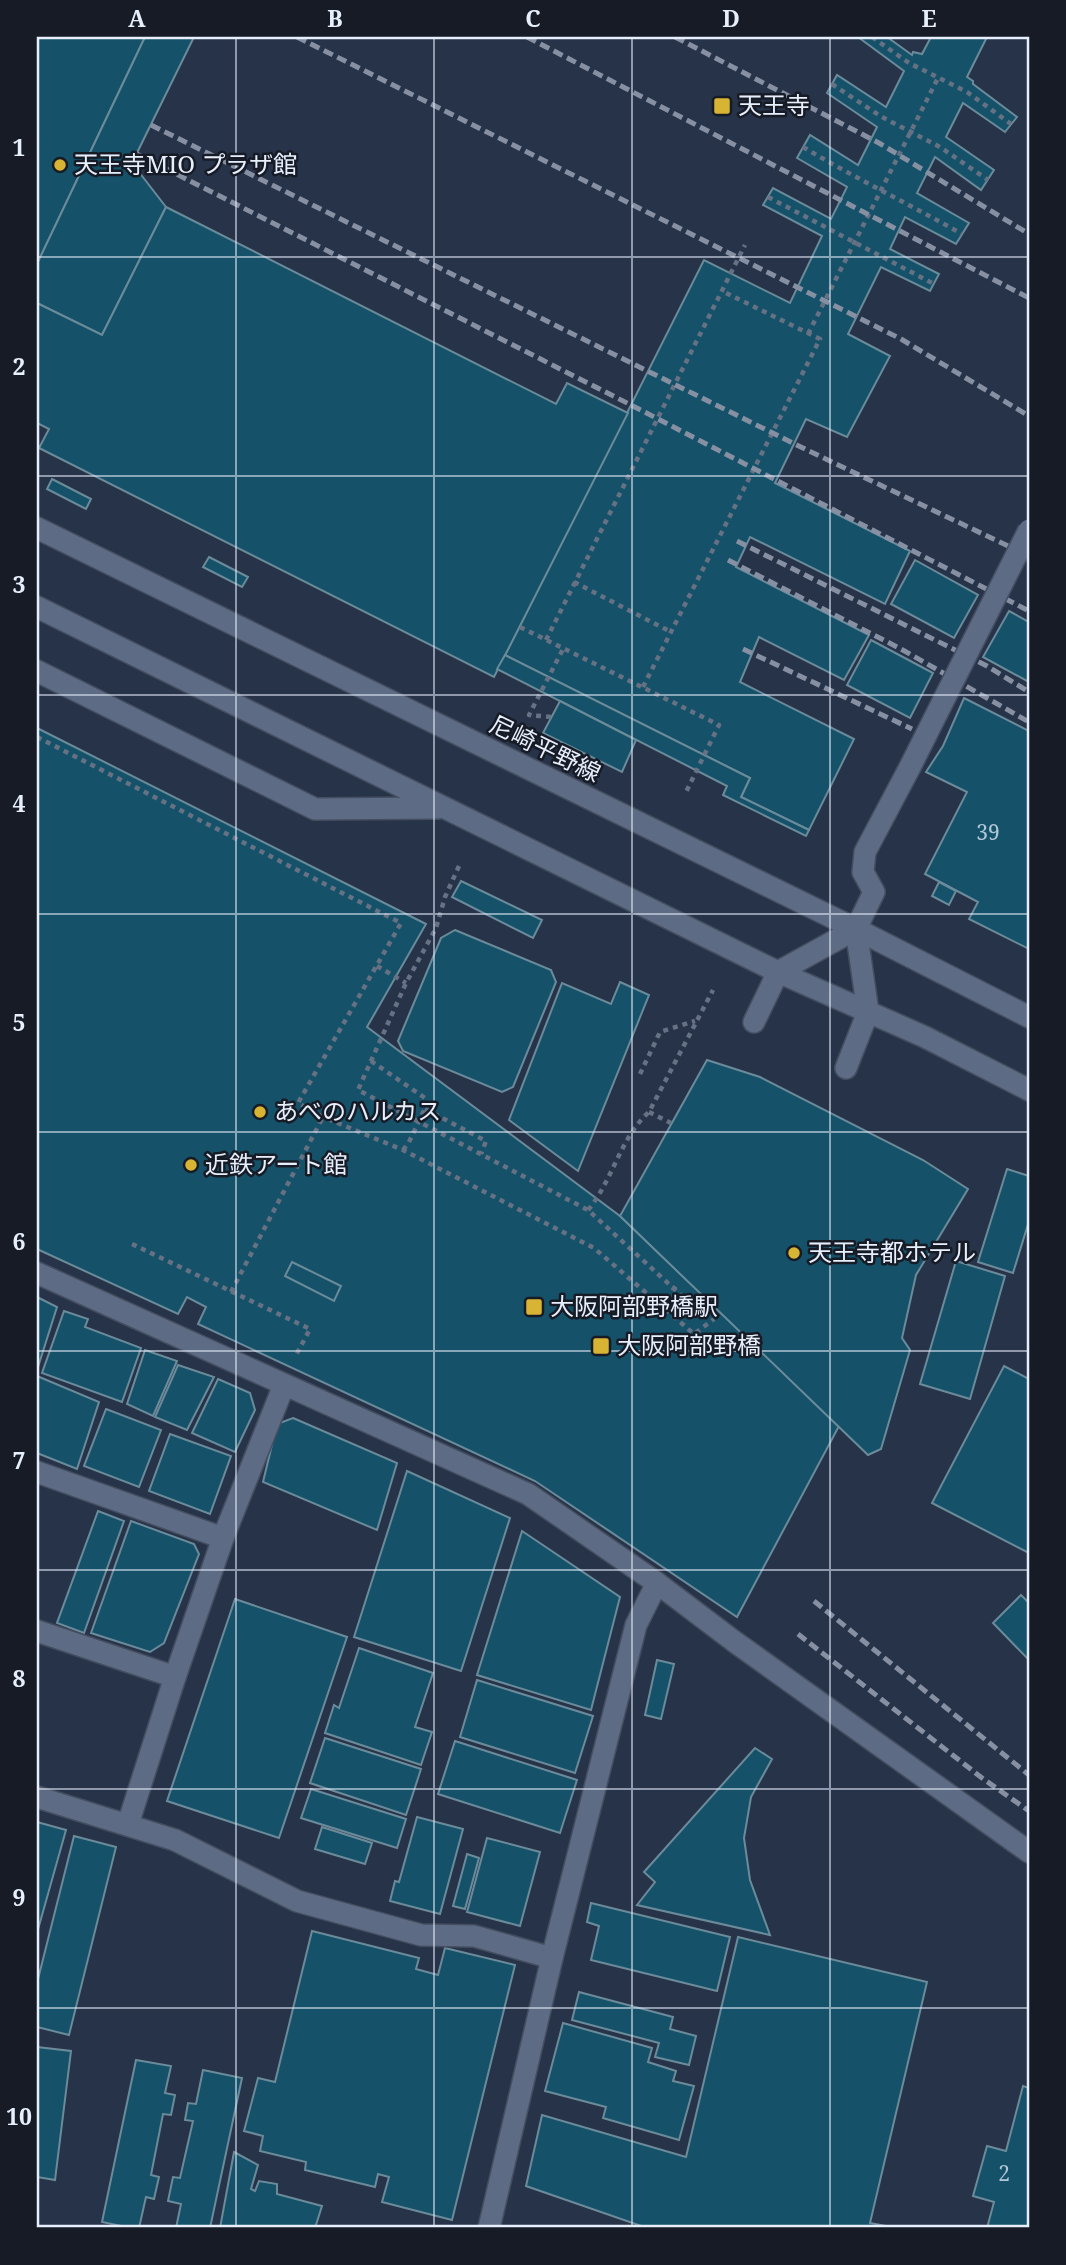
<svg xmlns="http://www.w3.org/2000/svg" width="1066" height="2265" viewBox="0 0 1066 2265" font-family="'Noto Serif','Noto Sans JP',serif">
	<rect width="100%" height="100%" fill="#273349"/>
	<g fill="#155269" stroke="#6b8b9a" stroke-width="2">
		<path d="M37,37H145L37,264Z"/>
		<path d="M145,37H194L132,163L166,207L102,335L37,303V264Z"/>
		<path d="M858,37H887L912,55L913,52L922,54L931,37H987L967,77L973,81V84L1017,117L1005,132L963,103L946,137L994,170L981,190L935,157L917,193L969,223L956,244L905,217L890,249L939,274L930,291L881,267L848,334L890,356L847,437L806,419L775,483L910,551L885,604L750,537L736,567L869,635L844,680L759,637L740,682L854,739L809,830L741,797L750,778L505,655L704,260L790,303L822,236L763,205L773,188L831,219L847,187L797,158L810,135L858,165L877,127L827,93L837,75L886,107L904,71Z"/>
		<path d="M166,207L556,404L567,383L628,413L494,677L39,448L49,429L37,423V303L102,335Z"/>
		<path d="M52,479L91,499L86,509L47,489Z"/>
		<path d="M209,557L248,577L242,587L203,567Z"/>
		<path d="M915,560L978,595L954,638L891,604Z"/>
		<path d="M1009,611L1029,622V682L983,657Z"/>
		<path d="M871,640L933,673L910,718L847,685Z"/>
		<path d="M505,655L750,778L741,797L809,830L806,836L723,795L727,786L497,669Z"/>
		<path d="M964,698L1029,731V949L969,919L978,902L925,874L967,792L926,772L943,746Z"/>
		<path d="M560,701L636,740L622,772L543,733Z"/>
		<path d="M37,728L426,924L367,1027L620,1216L839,1426L737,1617L535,1481L198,1324L206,1307L187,1297L178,1314L37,1249Z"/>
		<path d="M461,881L542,920L533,938L452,897Z"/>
		<path d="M939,882L956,891L949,905L932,896Z"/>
		<path d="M455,930L551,970L556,982L513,1087L502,1092L403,1051L398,1041L441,938Z"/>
		<path d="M620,982L649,995L578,1171L509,1120L562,983L611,1004Z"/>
		<path d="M707,1060L760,1077L923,1160L968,1189L916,1275L902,1338L910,1350L881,1449L868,1455L620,1216Z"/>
		<path d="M1007,1169L1029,1176V1221L1013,1273L978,1262Z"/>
		<path d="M956,1261L1005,1276L970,1399L920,1384Z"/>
		<path d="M292,1262L341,1286L334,1301L285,1276Z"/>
		<path d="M37,1297L57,1307L38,1367H37Z"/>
		<path d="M64,1311L88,1319L85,1327L141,1348L122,1402L42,1373Z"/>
		<path d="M145,1350L177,1361L153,1416L127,1404Z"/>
		<path d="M178,1365L214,1377L187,1430L155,1417Z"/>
		<path d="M1004,1366L1029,1379V1553L932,1503Z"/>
		<path d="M37,1376L99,1402L77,1469L37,1453Z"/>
		<path d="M218,1379L250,1393L255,1410L235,1452L192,1433Z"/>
		<path d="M106,1409L161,1430L139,1487L84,1466Z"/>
		<path d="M293,1418L397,1463L377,1530L263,1482L277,1424Z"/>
		<path d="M170,1434L231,1456L210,1514L149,1491Z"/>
		<path d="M407,1471L510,1518L461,1671L354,1637Z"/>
		<path d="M98,1511L124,1521L84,1633L57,1623Z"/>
		<path d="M131,1521L194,1544L199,1554L164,1643L150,1652L91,1633Z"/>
		<path d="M522,1531L620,1597L591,1710L477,1675Z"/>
		<path d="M1021,1595L1029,1603V1660L993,1623Z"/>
		<path d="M235,1599L347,1637L279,1838L167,1801Z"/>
		<path d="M359,1648L433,1673L415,1727L432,1732L421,1765L325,1733L334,1705L339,1708Z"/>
		<path d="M657,1660L674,1664L661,1719L645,1715Z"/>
		<path d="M477,1680L593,1716L575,1773L460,1737Z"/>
		<path d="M325,1738L421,1769L406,1815L310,1783Z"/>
		<path d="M455,1741L577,1780L560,1833L438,1794Z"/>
		<path d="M755,1748L772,1759L751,1797L744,1838L750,1880L770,1935L637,1905L655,1882L644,1872Z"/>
		<path d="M311,1789L406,1819L397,1848L301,1818Z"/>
		<path d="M417,1817L463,1829L440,1914L390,1901L395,1881L399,1882Z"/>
		<path d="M37,1822L66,1830L37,1933Z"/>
		<path d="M322,1827L372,1843L365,1864L315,1849Z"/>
		<path d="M74,1836L116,1847L69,2035L37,2027V1983Z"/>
		<path d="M487,1838L540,1852L520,1926L467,1912Z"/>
		<path d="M467,1854L479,1858L465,1909L453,1906Z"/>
		<path d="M591,1903L730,1937L717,1991L591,1960L599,1926L587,1922Z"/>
		<path d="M312,1931L419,1958L416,1969L438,1975L445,1948L515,1965L452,2220L382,2202L389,2177L378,2174L375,2187L305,2170L306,2162L260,2151L263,2136L244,2131L258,2078L275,2082Z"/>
		<path d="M738,1937L927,1982L870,2223L886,2226L885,2228H647L526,2186L542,2115L686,2157Z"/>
		<path d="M579,1992L673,2017L670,2029L696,2036L689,2065L655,2057L659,2043L572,2020Z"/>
		<path d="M563,2023L652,2048L648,2062L676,2071L673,2081L694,2086L679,2140L603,2118L606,2107L545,2091Z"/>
		<path d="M37,2047L71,2051L55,2180L37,2177Z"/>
		<path d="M136,2060L171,2066L165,2093L175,2095L171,2115L163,2114L151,2175L159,2177L154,2199L146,2197L139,2228H131L102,2222Z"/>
		<path d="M203,2070L242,2078L210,2228H176L181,2204L168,2201L173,2177L180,2178L193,2121L185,2120L188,2103L196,2104Z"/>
		<path d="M1023,2086L1029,2088V2228H987L994,2202L973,2196L987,2146L1006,2151Z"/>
		<path d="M234,2152L258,2165L251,2189L255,2191L259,2181L277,2184V2194L322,2206L315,2228H220Z"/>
	</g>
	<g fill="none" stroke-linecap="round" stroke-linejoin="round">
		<defs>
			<g id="minor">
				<path d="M37,528L856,929L1029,1017"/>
				<path d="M37,607L778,972L925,1037L1029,1090"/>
				<path d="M37,671L315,809L438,808"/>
				<path d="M754,1022L778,972L856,929L874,892L863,872L865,852L910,767"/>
				<path d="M846,1068L868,1012L856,929"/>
				<path d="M37,1273L528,1494L657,1583L735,1642L1029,1852"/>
				<path d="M37,1472L223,1538"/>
				<path d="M37,1631L175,1677"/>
				<path d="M37,1797L175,1840L297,1901L421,1935L474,1936L552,1958"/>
				<path d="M128,1824L175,1677L223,1538L284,1385"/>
				<path d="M489,2228L552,1958L636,1625L657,1583"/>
			</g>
		</defs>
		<use href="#minor" stroke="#444e60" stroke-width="24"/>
		<g stroke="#667184" stroke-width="4.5" stroke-dasharray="5 5" stroke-linecap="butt">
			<path d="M872,37L909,63L967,92L1011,124"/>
			<path d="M832,84L882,117L940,147L988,180"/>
			<path d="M803,147C855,178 909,204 962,234"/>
			<path d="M768,197L934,284"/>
			<path d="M808,334L938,78"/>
			<path d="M574,582L671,632"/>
			<path d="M520,627L719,725L685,794"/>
			<path d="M546,640L745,245"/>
			<path d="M643,687L820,339L722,291"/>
			<path d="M551,717L529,715L563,649"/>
			<path d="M37,737L401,923L298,1103L323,1117L403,1150L594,1248L694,1334L714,1319"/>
			<path d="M459,866L445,897L436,928L406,983L358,1090L588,1210L705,1317"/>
			<path d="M377,966L406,983"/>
			<path d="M371,1061L425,1098"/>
			<path d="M640,1074L660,1032L695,1021"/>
			<path d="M425,1109L486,1141L481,1154"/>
			<path d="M649,1112L671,1123"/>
			<path d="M403,1150L409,1142"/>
			<path d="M588,1210C613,1180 620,1138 649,1112L713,990"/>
			<path d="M132,1244L310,1329L295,1357"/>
			<path d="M231,1292L323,1117"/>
		</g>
		<use href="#minor" stroke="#5d6b84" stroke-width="21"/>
		<g stroke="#8690a2" stroke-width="5" stroke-dasharray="10 5" stroke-linecap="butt">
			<path d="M297,37L901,339L1029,416"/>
			<path d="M527,37L1029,298"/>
			<path d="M675,37L879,143L1029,234"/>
			<path d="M151,125L809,451L1029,556"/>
			<path d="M137,154L631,405L1029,611"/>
			<path d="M737,541L987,666L1029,692"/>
			<path d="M728,560L901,649L1029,722"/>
			<path d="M743,649L912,729"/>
			<path d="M814,1601L1029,1775"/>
			<path d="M798,1634L982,1778L1029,1811"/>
		</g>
		<defs>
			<path id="minor-bridge" d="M910,767L1029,530"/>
		</defs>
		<use href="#minor-bridge" stroke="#444e60" stroke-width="24" stroke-linecap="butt"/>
		<g stroke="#667184" stroke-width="4.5" stroke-dasharray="5 5" stroke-linecap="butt">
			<path d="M409,1142L428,1102L425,1098"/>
			<path d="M663,1308L677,1283"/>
		</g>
		<use href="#minor-bridge" stroke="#5d6b84" stroke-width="21"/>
	</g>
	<path fill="none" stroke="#e7effd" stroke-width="2" stroke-opacity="0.55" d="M236,37V2228M434,37V2228M632,37V2228M830,37V2228M37,257H1029M37,476H1029M37,695H1029M37,914H1029M37,1132H1029M37,1351H1029M37,1570H1029M37,1789H1029M37,2008H1029"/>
	<g fill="#d8b434" stroke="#161b25" stroke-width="2.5">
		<rect x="713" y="97" width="18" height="18" rx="3.5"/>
		<circle cx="60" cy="165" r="7"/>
		<circle cx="260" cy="1112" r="7"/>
		<circle cx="191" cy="1165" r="7"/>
		<circle cx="794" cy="1253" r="7"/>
		<rect x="525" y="1298" width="18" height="18" rx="3.5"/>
		<rect x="592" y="1337" width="18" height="18" rx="3.5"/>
	</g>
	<g text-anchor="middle" stroke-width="5" stroke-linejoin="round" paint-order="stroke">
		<g font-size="21" fill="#b2c8d8">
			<text x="988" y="840">39</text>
			<text x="1004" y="2181">2</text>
		</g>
		<g font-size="24" fill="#e7effd" stroke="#161b25" text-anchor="start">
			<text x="738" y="114">天王寺</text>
			<text x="74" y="173">天王寺MIO プラザ館</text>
			<text x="274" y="1120">あべのハルカス</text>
			<text x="205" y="1173">近鉄アート館</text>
			<text x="808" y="1261">天王寺都ホテル</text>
			<text x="550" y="1315">大阪阿部野橋駅</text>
			<text x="617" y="1354">大阪阿部野橋</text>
		</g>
		<g font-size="24" fill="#e7effd" stroke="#161b25">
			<text transform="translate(545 749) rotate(26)" y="8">尼崎平野線</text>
		</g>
	</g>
	<rect width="1066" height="2265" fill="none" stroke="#161b25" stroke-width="77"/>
	<rect x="38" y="38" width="990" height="2188" fill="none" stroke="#e7effd" stroke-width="2.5"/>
	<g font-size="23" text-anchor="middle" font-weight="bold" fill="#e7effd">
		<text x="137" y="27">A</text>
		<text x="335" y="27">B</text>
		<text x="533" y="27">C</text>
		<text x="731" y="27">D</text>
		<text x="929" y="27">E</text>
		<text x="19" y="156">1</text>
		<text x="19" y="375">2</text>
		<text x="19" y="593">3</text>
		<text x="19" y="812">4</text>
		<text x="19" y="1031">5</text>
		<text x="19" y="1250">6</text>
		<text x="19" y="1469">7</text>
		<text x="19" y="1687">8</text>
		<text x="19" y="1906">9</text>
		<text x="19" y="2125">10</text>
	</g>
</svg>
